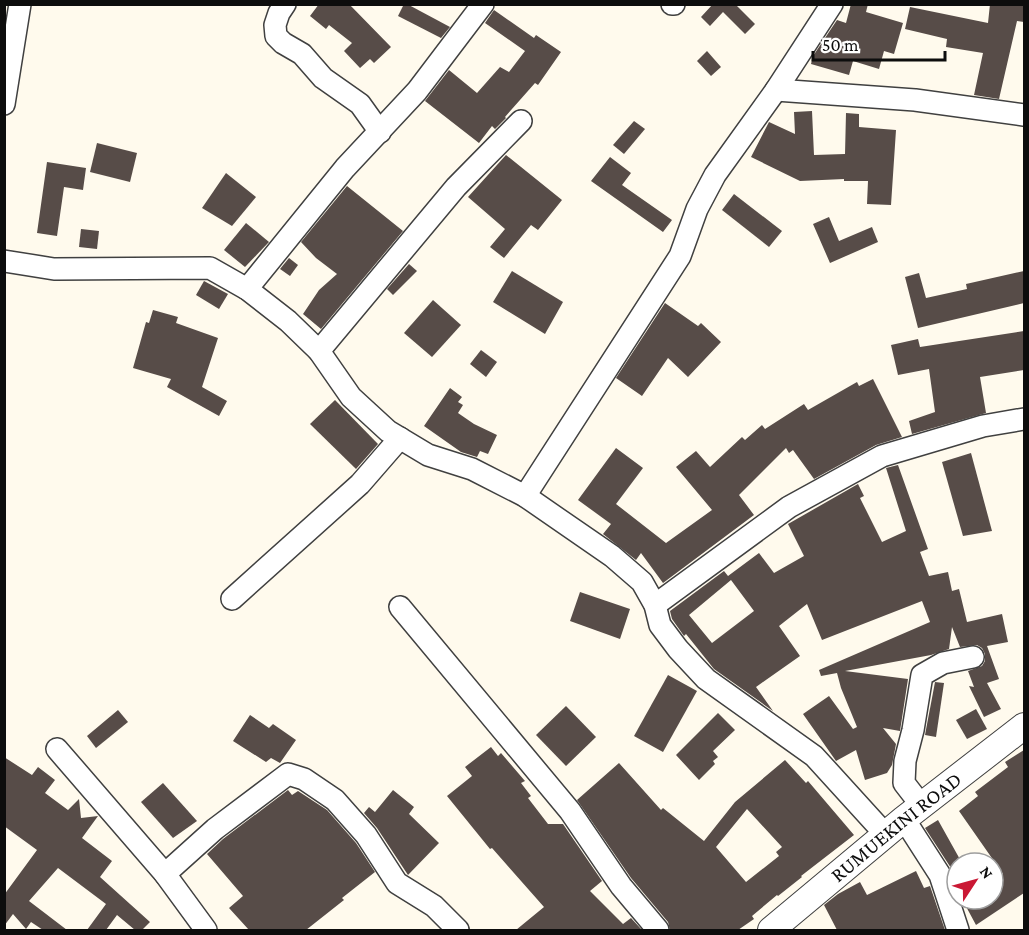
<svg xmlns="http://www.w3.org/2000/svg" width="1029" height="935" viewBox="0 0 1029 935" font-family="'Crimson Pro',serif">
	<rect width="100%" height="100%" fill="#fffaed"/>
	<g fill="#574c48" fill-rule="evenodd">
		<path d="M319,4H349L391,47L374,63L370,59L360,68L344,51L352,43L329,25L326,29L310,16Z"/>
		<path d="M404,4H407L450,27L441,38L398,16Z"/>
		<path d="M713,4H735L755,24L745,34L723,12L710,26L701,17Z"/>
		<path d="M851,4H868L866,12L903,23L894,54L884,51L879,69L853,61L849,75L811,64L813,56L837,20L846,23Z"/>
		<path d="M990,4H1024V22L1017,21L999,99L974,95L983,53L946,47L947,39L905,29L910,7L988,23Z"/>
		<path d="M494,10L534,38L536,35L561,52L538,85L535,83L505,117L506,118L495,129L492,126L479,143L425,101L449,70L477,93L500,67L509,72L525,51L485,23Z"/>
		<path d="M707,51L721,67L711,76L697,61Z"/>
		<path d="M812,111L814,155L845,154L846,113L859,114V127L896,130L891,205L867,204L868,181H844V179L800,181L751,157L769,122L795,134L794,112Z"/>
		<path d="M634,121L645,129L624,154L613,145Z"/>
		<path d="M97,143L137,153L130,182L90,172Z"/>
		<path d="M506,155L562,200L538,230L531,225L504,258L490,247L505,229L468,197Z"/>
		<path d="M610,157L631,173L622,185L672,220L663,232L591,181Z"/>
		<path d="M47,162L86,168L83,190L64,187L57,236L37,233Z"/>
		<path d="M226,173L256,197L232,226L202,208Z"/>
		<path d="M347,186L403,231L321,329L303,314L319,290L337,274L316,258L301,242Z"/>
		<path d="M734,194L782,231L769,247L722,210Z"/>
		<path d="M829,217L839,241L872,227L878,242L830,263L813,224Z"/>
		<path d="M246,223L269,242L245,267L224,250Z"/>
		<path d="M81,229L99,231L97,249L79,247Z"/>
		<path d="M289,258L298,265L290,276L280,269Z"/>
		<path d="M409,264L417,271L393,295L387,289Z"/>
		<path d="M512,271L563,302L545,334L493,302Z"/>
		<path d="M1024,271V303L918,328L905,277L919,273L926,298L967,289L966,284Z"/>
		<path d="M204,281L228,294L219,309L196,295Z"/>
		<path d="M433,300L461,325L432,357L404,333Z"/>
		<path d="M665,303L698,326L701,323L721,342L688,377L668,358L642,396L616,378Z"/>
		<path d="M153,310L178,317L176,323L218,338L202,387L227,401L219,416L167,387L171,379L133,368L146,322L149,323Z"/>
		<path d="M1024,331V370L980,377L986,413L912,434L909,421L935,412L929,369L898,375L891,345L918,339L920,347Z"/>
		<path d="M481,350L497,362L486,377L470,364Z"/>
		<path d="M873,379L902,437L876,445L814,479L793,450L789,453L786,448L739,495L754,515L663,583L641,553L636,560L603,534L611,524L578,500L616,448L643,468L616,504L666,543L712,510L676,467L696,451L710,467L742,437L745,440L762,425L765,429L804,404L808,410L857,382L859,386Z"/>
		<path d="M450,388L462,397L458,402L463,405L458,413L474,424L497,435L488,454L480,451L477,457L461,452L424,426Z"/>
		<path d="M335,400L378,444L356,469L310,424Z"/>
		<path d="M971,453L992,531L963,536L942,462Z"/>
		<path d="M898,465L928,549L920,552L929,576L948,572L952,591L959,589L967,622L1002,614L1008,642L987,646L999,679L987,683L1001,709L984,717L969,686L974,687L968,671L982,666L985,661V654L982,648L977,645L960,647L952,627L949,649L931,655L845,671L908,679L900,731L883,728L896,744L892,765L887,773L865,780L856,750L836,761L803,714L829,696L853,729L857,727L841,688L837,673L821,676L819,670L930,622L922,601L822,640L807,604L779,626L800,656L756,687L773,711L714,669L686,634L684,636L672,619L670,611L724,571L728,576L759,553L774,573L804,556L788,524L858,484L864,496L860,498L882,542L906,531L886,468ZM731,580L754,611L712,643L689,615Z"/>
		<path d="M580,592L630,609L620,639L570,621Z"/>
		<path d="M668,675L697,691L663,752L634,736Z"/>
		<path d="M935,682L944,683L936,737L925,735Z"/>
		<path d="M566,706L596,737L566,766L536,735Z"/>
		<path d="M976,709L987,729L967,739L956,720Z"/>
		<path d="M118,710L128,722L96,748L87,736Z"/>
		<path d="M718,713L735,730L713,751L718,757L713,761L715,764L699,780L676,755Z"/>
		<path d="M250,715L269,728L273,724L296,740L280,763L271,758L266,762L233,741Z"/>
		<path d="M491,747L498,756L501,753L525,781L521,783L531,796L528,798L548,824H563L602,881L590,891L623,924L631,918L642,930H516L544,907L492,848L490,849L447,796L472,776L465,767Z"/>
		<path d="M1024,750V893L976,925L962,899H993V881L1003,874L959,811L978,796L975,792L1008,767L1005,762Z"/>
		<path d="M4,757L32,775L38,767L55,780L45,793L68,810L79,799L81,818L98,816L82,838L112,861L100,877L150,922L142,930H135L117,915L106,930H87L106,904L58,868L29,901L67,930H43L31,922L26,929L13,914L4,926V895L37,850L4,826Z"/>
		<path d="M785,760L806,783L808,781L854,835L801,876L802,877L778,896L777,895L752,916L754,919L738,930H670L668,922L631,878L577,800L619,763L661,810L663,808L704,841L735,802ZM747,809L782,847L776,852L779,856L746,882L716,847Z"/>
		<path d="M163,783L197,821L173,838L141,802Z"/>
		<path d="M288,790L292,795L298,791L327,810L356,843L375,872L342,898L344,900L306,930H249L229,908L243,896L207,854L223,839Z"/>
		<path d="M393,790L414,807L409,814L439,843L408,875L377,828L364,813L369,807L375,812Z"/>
		<path d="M938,820L962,863H957V886L951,868L925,828Z"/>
		<path d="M916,871L924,888L930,886L945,930H837L824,905L838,894L860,882L867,895Z"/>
	</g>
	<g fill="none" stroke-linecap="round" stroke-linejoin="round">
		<defs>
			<g id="minor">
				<path d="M285,4L279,13L275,25L276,36L283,43L302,54L323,78L360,104L380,132"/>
				<path d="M672,4H674"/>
				<path d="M776,90L915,100L1024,115"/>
				<path d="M4,104L20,4"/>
				<path d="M4,261L54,269L210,268L247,289L288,321L319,351L351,397L388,431L428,455L472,469L525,496L612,556L642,582L655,605L660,625L678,649L706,679L814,756L885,834"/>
				<path d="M247,289L345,168L417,91L483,4"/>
				<path d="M319,351L456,187L521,121"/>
				<path d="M525,496L680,256L697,209L715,175L776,90L832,4"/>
				<path d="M232,599L360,484L400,438"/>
				<path d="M655,605L789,507L882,456L983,426L1024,419"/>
				<path d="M400,607L570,811L621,886L658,930"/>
				<path d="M57,749L165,874L206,930"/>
				<path d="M921,805L904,783L905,761L913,730L922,675L943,663L973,657"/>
				<path d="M904,819L940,875L958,930"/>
				<path d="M165,874L215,829L288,774L304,779L335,800L366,835L397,883L434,906L458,930"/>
			</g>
			<g id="tertiary">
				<path id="s1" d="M771,930L904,819L1024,726"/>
			</g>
		</defs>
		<use href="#minor" stroke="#404040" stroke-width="24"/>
		<use href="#tertiary" stroke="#404040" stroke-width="28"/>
		<use href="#minor" stroke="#fff" stroke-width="21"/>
		<use href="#tertiary" stroke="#fff" stroke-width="26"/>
	</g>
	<g text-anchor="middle" stroke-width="6" stroke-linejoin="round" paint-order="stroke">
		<g font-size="21" fill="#0d0d0d" stroke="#fff">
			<text dy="7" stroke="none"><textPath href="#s1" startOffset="162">RUMUEKINI ROAD</textPath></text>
		</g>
	</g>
	<rect width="1029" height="935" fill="none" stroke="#0d0d0d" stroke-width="12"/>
	<g transform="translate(975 881) rotate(54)"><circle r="28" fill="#ffffff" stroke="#9e9e9e" stroke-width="1.5"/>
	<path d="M0-4.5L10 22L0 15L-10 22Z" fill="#ca1834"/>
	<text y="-9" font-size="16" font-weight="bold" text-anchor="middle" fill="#0d0d0d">N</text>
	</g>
	<path d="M813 51v9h132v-9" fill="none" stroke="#0d0d0d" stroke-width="3"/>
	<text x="822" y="51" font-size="18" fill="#0d0d0d" stroke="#ffffff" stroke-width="4.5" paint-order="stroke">50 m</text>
</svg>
